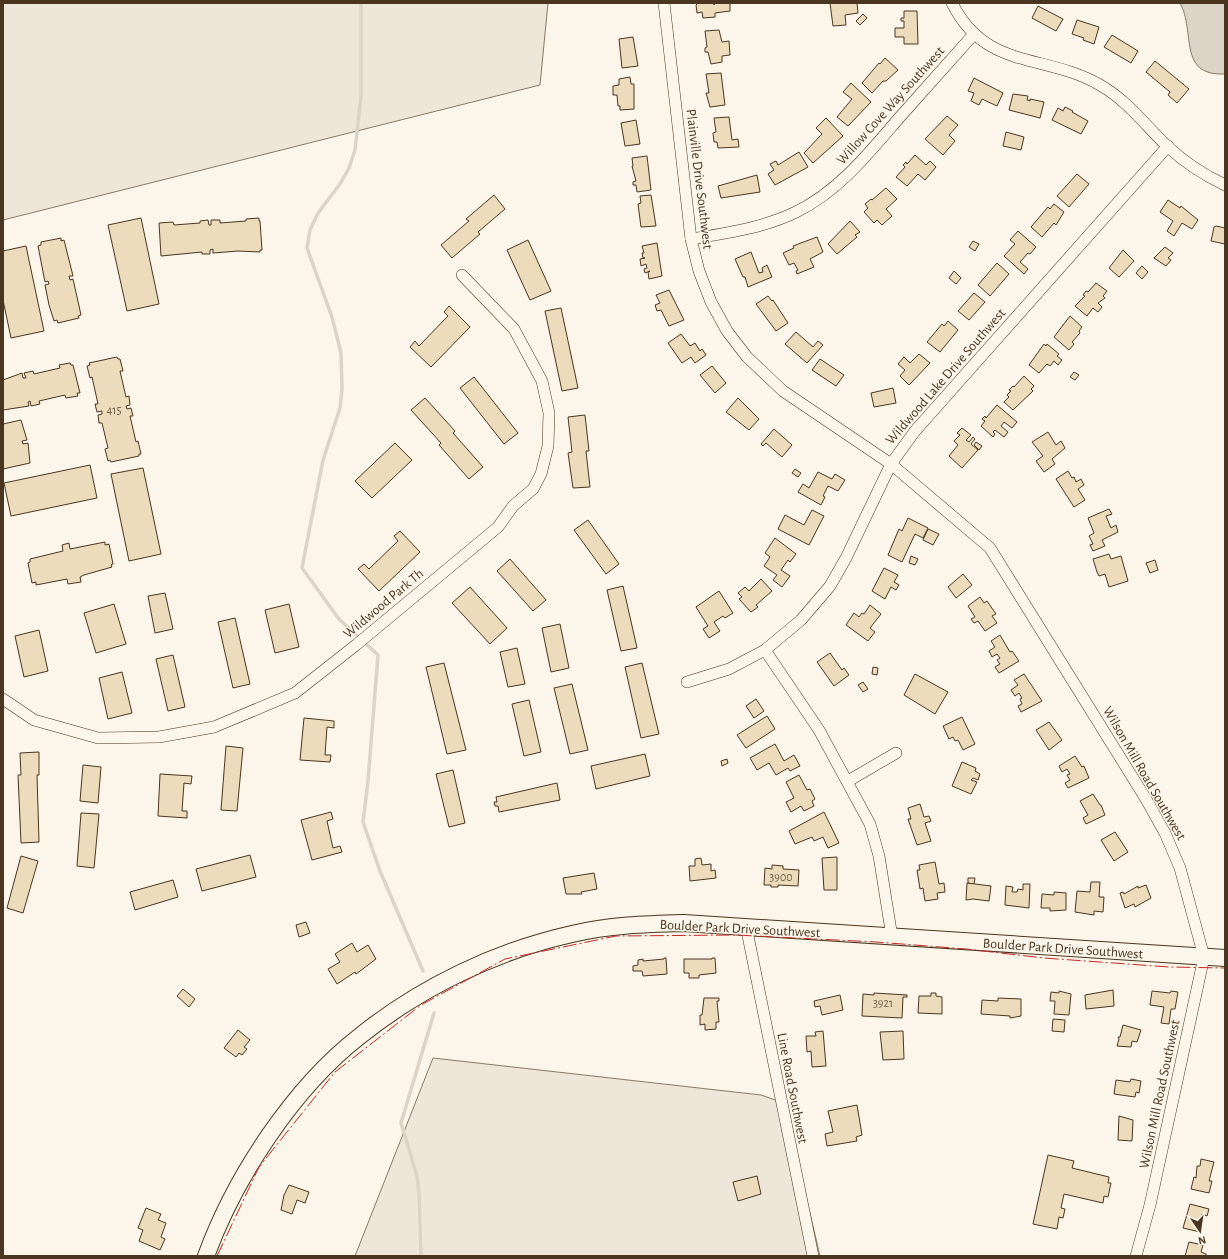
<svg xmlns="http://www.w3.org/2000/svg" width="1228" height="1259" viewBox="0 0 1228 1259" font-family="'Alegreya Sans',sans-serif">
	<rect width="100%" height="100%" fill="#fbf6e9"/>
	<g fill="#ede6d9" stroke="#887966">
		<path d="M3,3H548L540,85L3,220Z"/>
		<path d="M433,1058L761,1095L784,1103L820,1256H355Z"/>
	</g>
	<path fill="#dcd4c6" stroke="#887966" d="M1180,3H1225V74C1177,76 1196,32 1180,3Z"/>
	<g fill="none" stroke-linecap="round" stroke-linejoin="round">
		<g stroke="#dcd4c6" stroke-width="3.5">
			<path d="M361,3V96L355,150L349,168L340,184L318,213L310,230L307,248L332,317L341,353L342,389L340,408L323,460L302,568L339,619L378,655L368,781L363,822L380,871L423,971"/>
			<path d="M421,1256L419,1193L417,1176L401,1123L434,1013"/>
		</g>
	</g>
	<g fill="#ecdcbc" stroke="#4a3520">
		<path d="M698,3H714V5L715,3H730V11L715,13V17L703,18L702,12L697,13L696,5Z"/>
		<path d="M830,3H857L858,13L845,15L846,25L833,26Z"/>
		<path d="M1038,6L1063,19L1056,31L1032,18Z"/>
		<path d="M904,11H917L918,44H904V37H895V28H904V21H901V18H904Z"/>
		<path d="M863,14L867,18L860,25L856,21Z"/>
		<path d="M1077,20L1099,27L1094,44L1083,40L1084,38L1072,34Z"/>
		<path d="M719,30L722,42L729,41L730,55L722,56V62L711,64L708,52H705V48L707,47L705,31Z"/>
		<path d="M1112,35L1138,51L1131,63L1104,47Z"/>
		<path d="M633,37L638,66L622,68L619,39Z"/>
		<path d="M885,58L898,70L886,81H883L872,93L862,83L879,63L880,64Z"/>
		<path d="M1155,61L1189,89L1177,103L1168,95L1170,92L1146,72Z"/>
		<path d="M721,73L725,105L710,107L706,93H709L706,74Z"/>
		<path d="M630,77L631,84H634V109L620,110V106H618L617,95H613V86L619,85V79Z"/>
		<path d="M974,78L1003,93L997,106L982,99L979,105L971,101L974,93L968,91Z"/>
		<path d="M851,83L871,102L848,126L837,117L852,99L843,92Z"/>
		<path d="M1013,94L1028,96L1027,100L1030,101V99L1044,102L1040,118L1009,110Z"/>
		<path d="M1065,107L1073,111L1072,112L1088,121L1081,134L1052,120L1058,108L1063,111Z"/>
		<path d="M947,116L958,125L949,135L955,141L943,155L925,139Z"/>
		<path d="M729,117L732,140L738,139L739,147L718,148L717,142H714L713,133L716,132L714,118Z"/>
		<path d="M826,118L843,136L813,163L804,153L822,134L816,128Z"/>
		<path d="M636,120L640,144L625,146L621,123Z"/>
		<path d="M1006,132L1024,137L1021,150L1003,146Z"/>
		<path d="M799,152L808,167L775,185L768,174L774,170L770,164L776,161L778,165Z"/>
		<path d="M915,155L926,165L930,161L936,167L925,180L918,174L907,186L896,177L905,167L903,165L906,162L907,164Z"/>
		<path d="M647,156L651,190L637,192L636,185H633V182L636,181L632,166H633L632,158Z"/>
		<path d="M1077,174L1089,184L1069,207L1057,196Z"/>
		<path d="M757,175L760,192L721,198L718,186Z"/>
		<path d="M886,188L897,199L886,209L892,216L882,225L877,220L874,223L864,212L868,208L865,204L871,199L872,200Z"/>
		<path d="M494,195L505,209L478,232L480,234L452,258L441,245L469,221L466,219Z"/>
		<path d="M651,195L656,226L641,227L638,204L641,203L640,196Z"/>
		<path d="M1168,200L1180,208L1181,206L1198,220L1192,229L1182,223L1174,236L1167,231L1173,221L1160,212Z"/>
		<path d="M1054,204L1064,212L1056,225L1054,223L1042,237L1031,227L1048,207L1050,209Z"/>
		<path d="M141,218L159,304L127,311L108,225Z"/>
		<path d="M259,218V221H260L262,250H260V252L238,251L213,253V249L210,250V254H202V252L161,256L159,223L173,222L174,225L200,223V221L208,220L209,225H211V220H220V223L246,221V219Z"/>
		<path d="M850,221L860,232L855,235L857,237L837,254L828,244Z"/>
		<path d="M1216,226L1225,228V244L1211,241L1214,227Z"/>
		<path d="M1018,231L1036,247L1030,254L1028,253L1020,262L1028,269L1024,274L1004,256L1015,244L1010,240Z"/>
		<path d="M817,237L823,252L810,259L814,267L797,274L796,271L798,270L794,263L789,265L783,253L794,248L793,246Z"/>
		<path d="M61,238V241L64,240L73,276H69L70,280L73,279L81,315L78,316L79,318L58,323L57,320L54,321L49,305L45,285L49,284L48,281L45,282L38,246L41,245V242Z"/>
		<path d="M528,240L551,291L530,300L507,250Z"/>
		<path d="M973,241L979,244L975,251L969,247Z"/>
		<path d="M657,243L662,276L649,279L648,272L650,271L645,273L644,269L647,268L646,264L641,266L640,259L645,258H643L642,253H644L642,246Z"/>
		<path d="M26,246L44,331L11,338L3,300V251Z"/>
		<path d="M1165,247L1173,253L1168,258L1171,260L1166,266L1154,258Z"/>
		<path d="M1123,250L1134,261L1119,277L1109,268Z"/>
		<path d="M751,252L759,273L763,272L762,268L767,265L772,277L748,287L745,277H743L735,259Z"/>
		<path d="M997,263L1009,274L990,296L978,285Z"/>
		<path d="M1142,266L1148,272L1142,279L1136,273Z"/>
		<path d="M954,271L961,278L956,284L949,278Z"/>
		<path d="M1096,283L1107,291L1103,296L1105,298L1098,303L1102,307L1098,312L1093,308L1087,316L1075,306L1085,296L1083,295L1086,291L1088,292Z"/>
		<path d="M669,290L684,320L669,326L661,310L657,311L655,305L660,303L656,295Z"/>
		<path d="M974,293L985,302L969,320L958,311Z"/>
		<path d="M768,296L772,301L773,300L788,323L776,331L756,304Z"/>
		<path d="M449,306L470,327L431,367L410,347L415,341L419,346L448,316L444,312Z"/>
		<path d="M561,308L578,388L562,391L545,311Z"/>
		<path d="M1070,316L1082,327L1079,331L1080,333L1072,342L1074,344L1069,350L1054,337Z"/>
		<path d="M948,321L958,330L940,352L927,342L942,324L944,326Z"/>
		<path d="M796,332L813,347L818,341L823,345L807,363L785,344Z"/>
		<path d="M681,334L690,346L695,343L700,351L702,349L706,355L695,363L691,357L682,363L668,343Z"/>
		<path d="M1044,344L1046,346L1047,344L1059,354L1057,356L1062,360L1058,365L1054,361L1050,366L1047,364L1039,373L1029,365Z"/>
		<path d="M919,354L930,363L909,385L900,376L905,370L898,364L904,357L910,363Z"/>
		<path d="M117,357L118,359H120L123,371H120L126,397L129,396L130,405L126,406L127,409L131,408L133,416H130L136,442L138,441L141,454H139V456L111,462L110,460L108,461L105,449L108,448L102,423H99L98,415L102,414V411L97,412L95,404H98L92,377L90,378L87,366L90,365L89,363Z"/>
		<path d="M820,359L844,375L836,386L812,370Z"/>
		<path d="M70,363L71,365H73L80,393H77L78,396L66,398L65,395L39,401L40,404L31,406L30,401L28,402L29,406L3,410V380L22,373L23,378H26L24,373L33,371L34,374L60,368L59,365Z"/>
		<path d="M712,366L726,383L715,393L700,375Z"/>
		<path d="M1074,372L1079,375L1075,380L1070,377Z"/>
		<path d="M1024,376L1034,386L1031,389L1033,391L1013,410L1004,402L1009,397L1007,395L1011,391L1009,390L1013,386L1014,387Z"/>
		<path d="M474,377L518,433L504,444L460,388Z"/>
		<path d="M893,388L896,403L874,407L871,393Z"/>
		<path d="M425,398L455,431L453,433L483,467L469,479L439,445L441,443L411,410Z"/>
		<path d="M738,398L759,419L749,430L726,412Z"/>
		<path d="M997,405L1017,422L1012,428L1004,422L1001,426L1008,432L1004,437L995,430L993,432L995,434L993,437L981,426L985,421L982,419L985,416L986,418Z"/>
		<path d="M585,415L589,451H586L590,487L573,488L568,453L572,452L568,417Z"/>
		<path d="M21,420L27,440L22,441L23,444L28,443L30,463L3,469V424Z"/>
		<path d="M962,428L971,435L966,440L969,442L973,437L975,439L971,444L978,450L962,468L949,456L958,445L954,441L960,435L957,433Z"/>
		<path d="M774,429L792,445L782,457L766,443L763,446L761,444Z"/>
		<path d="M1048,432L1056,445L1061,441L1065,448L1052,459L1055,464L1044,472L1036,461L1043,456L1032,442Z"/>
		<path d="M976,442L982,446L979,450L974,445Z"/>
		<path d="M395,443L412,460L372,498L355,481Z"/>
		<path d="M90,465L97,498L11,516L4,483Z"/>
		<path d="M143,468L161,554L129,561L111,474Z"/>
		<path d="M795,469L801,473L798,477L792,473Z"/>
		<path d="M1068,471L1072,478L1074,477L1076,482L1081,479L1084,485L1078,489L1085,500L1074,507L1056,479Z"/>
		<path d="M818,472L832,479L835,474L845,480L838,491L828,486L823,496L825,497L821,505L798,492L803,484L809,488Z"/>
		<path d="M1109,509L1112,514L1106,516L1111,528L1116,525L1118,532L1102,540L1105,546L1093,551L1090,545L1093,544L1089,536L1094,533L1088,518Z"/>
		<path d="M812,510L824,516L809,545L778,529L785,515L804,525Z"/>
		<path d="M908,518L928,528L923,538L915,534L902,562L888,555L899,529L902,531Z"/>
		<path d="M588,520L619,564L606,574L574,530Z"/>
		<path d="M928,529L939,534L933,545L923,540Z"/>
		<path d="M400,531L420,552L379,591L358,569L364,564L369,569L398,541L394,536Z"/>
		<path d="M775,538L796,554L790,562L788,560L781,570L790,576L782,587L773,580L777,575L764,566L770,557L765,553Z"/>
		<path d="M105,542V545L109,544L113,564L111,565L112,567L84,575L80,577L81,582L68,584L67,579L36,585V582L32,583L28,563L30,562V559L63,551L62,545L69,543L70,549Z"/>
		<path d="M1109,554L1111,559L1121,556L1128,581L1109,587L1105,574L1099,576L1097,572L1093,559Z"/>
		<path d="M911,556L918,559L915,565L909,563Z"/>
		<path d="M510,559L546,600L533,611L497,571Z"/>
		<path d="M1155,560L1158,570L1150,573L1146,563Z"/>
		<path d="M884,568L898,575L894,582L899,585L896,590L891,587L885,599L872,591Z"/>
		<path d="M963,574L972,585L956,598L948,587Z"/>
		<path d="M761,579L772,591L756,605L758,607L751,612L739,599L742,597L738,593L745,587L749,591Z"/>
		<path d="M623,586L637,648L621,651L607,590Z"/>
		<path d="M470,587L507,628L490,644L452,603Z"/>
		<path d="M719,591L733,613L725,618L723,616L714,622L720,631L709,638L703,629L708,626L696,607Z"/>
		<path d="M165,593L173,629L155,633L148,596Z"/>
		<path d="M980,597L984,603L987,601L996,614L992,616L997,623L985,631L978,621L974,623L971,619L975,617L968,606Z"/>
		<path d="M114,604L126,644L96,653L84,613Z"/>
		<path d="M289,604L299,647L275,653L265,610Z"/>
		<path d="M870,605L881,614L870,628L875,632L868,641L846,625L854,613L859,617L862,613L864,614Z"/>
		<path d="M235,618L250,684L233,688L218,622Z"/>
		<path d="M560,624L569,668L551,672L542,628Z"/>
		<path d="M39,630L48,671L24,677L15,636Z"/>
		<path d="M1000,635L1010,652L1012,651L1019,661L999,673L995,667L1000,664L997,660L1000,658L997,654L992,657L989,651L995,647L991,641Z"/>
		<path d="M517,648L525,684L508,687L500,652Z"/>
		<path d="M830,653L842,670L844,668L849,675L834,686L817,662Z"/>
		<path d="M173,655L185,707L168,711L156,659Z"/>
		<path d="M444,663L466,750L447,754L426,667Z"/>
		<path d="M642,663L659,734L641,738L625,667Z"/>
		<path d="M873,667L878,668L877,675L872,674Z"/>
		<path d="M122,672L132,713L108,719L99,678Z"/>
		<path d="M915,674L948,692L935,714L904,695Z"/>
		<path d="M1024,674L1042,701L1021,712L1018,706L1022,704L1020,699L1022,698L1019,693L1015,696L1011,690L1018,685L1014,680Z"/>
		<path d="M863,682L868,689L863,692L858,685Z"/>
		<path d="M572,684L588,750L570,754L554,688Z"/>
		<path d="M756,699L764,711L754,718L746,706Z"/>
		<path d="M529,700L541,752L524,756L512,704Z"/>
		<path d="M767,716L775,729L746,748L737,735Z"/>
		<path d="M962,717L975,744L963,750L958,740L955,741L953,737L949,739L943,726Z"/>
		<path d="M304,718L334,721V728L327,727L325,755H331L330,762L300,760Z"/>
		<path d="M1049,722L1062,740L1049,750L1036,730Z"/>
		<path d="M775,744L784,761L794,755L800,766L790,771L788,768L776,775L769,763L757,770L750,758Z"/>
		<path d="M226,746L243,748L237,811L221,810Z"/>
		<path d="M39,752V775H37L39,842L21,843L18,775H21L20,753Z"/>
		<path d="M645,754L650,776L596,789L591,766Z"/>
		<path d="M1075,756L1082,767L1084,766L1089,778L1068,788L1065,783L1070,780L1067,775L1070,774L1067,769L1062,772L1059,766Z"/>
		<path d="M727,759L728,763L722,766L721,761Z"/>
		<path d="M962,762L976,768L975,771L980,774L978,780L973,778L971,780L977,782L971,794L952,786Z"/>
		<path d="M83,765L101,767L98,803L80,801Z"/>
		<path d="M453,770L465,823L449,827L436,774Z"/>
		<path d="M160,774L192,776L191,784L184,783L182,811H187V818L158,816Z"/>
		<path d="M799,775L807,790L810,789L815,799L812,801L814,806L804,811L801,806L791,812L786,802L794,798L786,782Z"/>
		<path d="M557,783L560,800L499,812L498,806H495L494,802H497L496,797Z"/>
		<path d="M1093,794L1100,805H1101L1105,815L1086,824L1083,818L1088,815L1080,801Z"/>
		<path d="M920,804L924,817L929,816L931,821L925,823L931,841L917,845L908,819H911L908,808Z"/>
		<path d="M331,812L333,819L327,821L333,848L340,846L342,852L312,860L301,820Z"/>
		<path d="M824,812L839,843L828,848L823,837L814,841L812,837L795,844L789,831Z"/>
		<path d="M81,813L99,814L94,868L77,866Z"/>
		<path d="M1115,832L1128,852L1114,861L1101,840Z"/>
		<path d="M250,855L256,877L202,891L196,869Z"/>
		<path d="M21,856L38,861L23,913L7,908Z"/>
		<path d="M837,857V890H824L822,858Z"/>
		<path d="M701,858L702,865L711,864V871L715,870L716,878L690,881L689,866H695V859Z"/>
		<path d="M935,862L939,884L944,883L945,892L937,893L938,899L925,901L923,888L920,889L917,870H920L919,865Z"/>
		<path d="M772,865L783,866V869L799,870L798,886L778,885V887H771V885H764L765,868L772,869Z"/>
		<path d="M594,873L597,889L581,892L582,894H566L563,878Z"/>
		<path d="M968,878H975L974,884L968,883Z"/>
		<path d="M173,880L178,897L135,910L130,892Z"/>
		<path d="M1091,882H1100L1099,897H1104L1103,912L1094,911V915L1075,912L1077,891L1090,892Z"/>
		<path d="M967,883L991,886L989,901L973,899L966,900Z"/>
		<path d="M1023,884H1030L1029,908L1005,905L1006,886L1013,887L1012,892H1017L1018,889L1023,890Z"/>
		<path d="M1146,885L1151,898L1135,907L1134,904L1125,908L1120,893L1123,892L1124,894L1138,886V888Z"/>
		<path d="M1054,892L1066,893V910L1050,911V908H1041L1042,894L1054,895Z"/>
		<path d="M306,922L310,933L299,937L296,925Z"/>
		<path d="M352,943L357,952L368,945L376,959L356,974L355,972L337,984L328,969L340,962L335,954Z"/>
		<path d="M664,958H666L667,974L643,976L642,971H633V966L638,965V960L643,959V961L664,959Z"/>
		<path d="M712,958H715L716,973L699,975V978H689V973H684V959H712Z"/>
		<path d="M183,989L195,999L189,1007L177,996Z"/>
		<path d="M1113,990L1114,1006L1086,1009L1085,995Z"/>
		<path d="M1059,991L1071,994L1069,1015L1054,1014L1055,1001H1050L1051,992L1059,993Z"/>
		<path d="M1152,991L1170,993L1171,991L1178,992L1175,1009H1171L1169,1024L1161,1023L1164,1007L1150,1005Z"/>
		<path d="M874,993L907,995V997H903L902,1018L862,1016L863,994L874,995Z"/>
		<path d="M931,993H936V996L942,997V1014L918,1013L919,996H931Z"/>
		<path d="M840,995L843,1010L822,1015L820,1006L815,1007L814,1001Z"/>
		<path d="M704,998H719V1001H717L719,1022H716V1029L705,1030V1024L700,1025V1015H702Z"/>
		<path d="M998,998L1021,999V1016L1010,1018V1016L981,1014L982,1000L998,1001Z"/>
		<path d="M1053,1019L1065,1020L1064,1032L1052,1031Z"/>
		<path d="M1123,1025L1141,1030L1137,1042L1132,1041L1131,1047L1117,1046L1119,1039L1118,1037H1120Z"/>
		<path d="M238,1030L250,1040L244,1047L247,1049L242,1055L239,1053L236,1057L224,1048Z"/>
		<path d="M823,1031L826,1066L812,1067L811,1051L807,1052L806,1036H816L815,1032Z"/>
		<path d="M903,1031L904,1059L883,1060L880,1032Z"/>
		<path d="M1131,1079L1141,1081L1139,1093L1136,1092L1135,1097L1114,1094L1116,1080L1130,1082Z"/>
		<path d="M857,1105L862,1135L856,1137L857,1141L827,1146L825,1134L833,1132L828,1111Z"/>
		<path d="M1119,1116L1133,1120L1132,1141L1118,1140Z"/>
		<path d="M1048,1155L1074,1161L1072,1168L1109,1177L1108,1183H1111L1108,1197L1104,1196L1103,1203L1064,1194L1061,1208L1065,1209L1063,1218L1059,1217L1057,1229L1033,1224Z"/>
		<path d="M1201,1159L1214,1162L1209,1181H1212L1209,1193L1191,1189L1194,1177L1196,1178L1197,1166H1200Z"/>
		<path d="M757,1176L761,1194L738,1201L733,1182Z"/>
		<path d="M289,1185L309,1192L305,1203L297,1200L292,1214L281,1210L284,1195Z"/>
		<path d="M1190,1204L1209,1209L1207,1216L1202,1214L1200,1220H1203L1200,1232L1183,1228Z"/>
		<path d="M146,1208L161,1214L158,1220L166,1223L161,1237L165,1239L160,1250L139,1241L143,1230L138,1228Z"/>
		<path d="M1189,1242L1203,1245L1201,1252L1206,1254V1256H1185Z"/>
	</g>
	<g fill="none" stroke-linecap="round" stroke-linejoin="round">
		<defs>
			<g id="street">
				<path d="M664,3L691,239L699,271L711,302L727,331L747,357L783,391L891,464L990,548L1146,799L1165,833L1180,868L1204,957L1150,1205L1136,1256"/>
				<path d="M952,3C986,71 1045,53 1100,85C1128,101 1145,125 1167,146C1185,163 1204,175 1225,185"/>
				<path d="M691,239C727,233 763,228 796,212C839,191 869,153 899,118C924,90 949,62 974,34"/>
				<path d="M765,650L819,730L870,824L879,856L892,937"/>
				<path d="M687,682L729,669L765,650L801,620L830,586L846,558L891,464L915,431L1168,146"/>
				<path d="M3,699L34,720L98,738L159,737L214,727L295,693L356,645L498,527L513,506L533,489L541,474L548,446L549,413L542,381L514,329L462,275"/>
				<path d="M848,781L896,753"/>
				<path d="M746,926L813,1256"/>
			</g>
			<path id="secondary" d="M206,1256C235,1177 293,1088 360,1036C421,987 496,951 572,934C609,925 646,924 684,923L1225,958"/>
		</defs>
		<use href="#street" stroke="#4a3520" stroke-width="12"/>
		<use href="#secondary" stroke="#4a3520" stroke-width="18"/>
		<use href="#street" stroke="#fbf6e9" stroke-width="11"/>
		<use href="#secondary" stroke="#fbf6e9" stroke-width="16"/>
		<path stroke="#c62828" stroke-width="1" stroke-dasharray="14 3 2 3" stroke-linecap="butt" d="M217,1256L259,1167L335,1072L421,1005L505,959L616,936L736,935L876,942L966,949L1044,958L1169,967L1225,968"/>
	</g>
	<g text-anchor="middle" stroke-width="3" stroke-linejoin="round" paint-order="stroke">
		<g font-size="12" fill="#725f47">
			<text x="114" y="414">415</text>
			<text x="781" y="881">3900</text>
			<text x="883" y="1007">3921</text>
		</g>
		<g font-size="14" fill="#4a3520" stroke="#fbf6e9">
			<text transform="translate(890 105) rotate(-48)" y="5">Willow Cove Way Southwest</text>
			<text transform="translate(700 179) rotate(83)" y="5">Plainville Drive Southwest</text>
			<text transform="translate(945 376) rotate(-49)" y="5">Wildwood Lake Drive Southwest</text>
			<text transform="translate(383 603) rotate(-40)" y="5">Wildwood Park Th</text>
			<text transform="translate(1145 773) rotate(60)" y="5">Wilson Mill Road Southwest</text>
			<text transform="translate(740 928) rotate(3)" y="5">Boulder Park Drive Southwest</text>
			<text transform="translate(1063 948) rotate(4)" y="5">Boulder Park Drive Southwest</text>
			<text transform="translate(793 1088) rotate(79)" y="5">Line Road Southwest</text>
			<text transform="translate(1159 1094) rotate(-78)" y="5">Wilson Mill Road Southwest</text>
		</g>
	</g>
	<rect width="1228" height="1259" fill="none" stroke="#4a3520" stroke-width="8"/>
	<g transform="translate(1200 1231) rotate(167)" stroke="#fbf6e9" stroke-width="3" paint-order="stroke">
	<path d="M0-3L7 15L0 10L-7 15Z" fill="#4a3520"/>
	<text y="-6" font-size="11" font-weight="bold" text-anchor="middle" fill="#4a3520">N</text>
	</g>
</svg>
